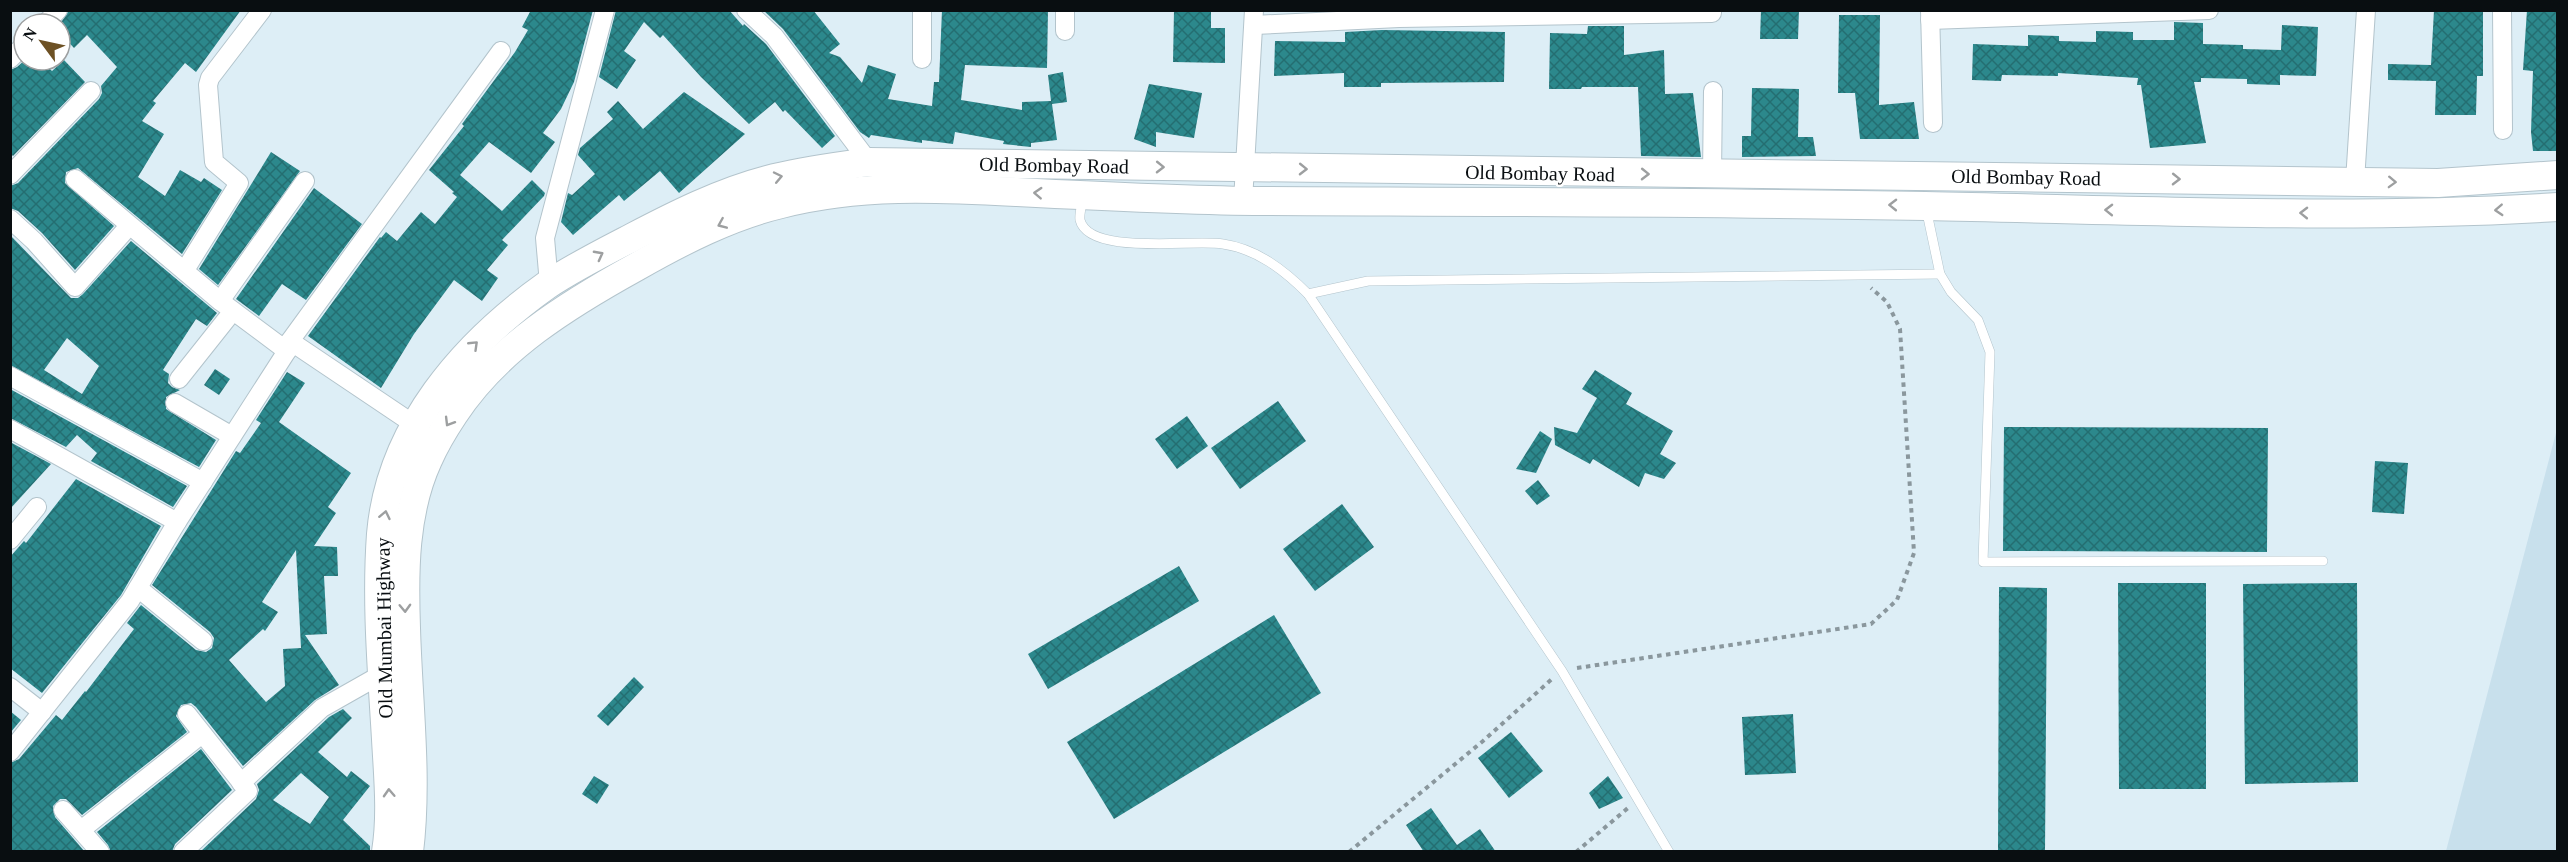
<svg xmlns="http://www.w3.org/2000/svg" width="2568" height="862" viewBox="0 0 2568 862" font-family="'Times New Roman',serif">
	<defs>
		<pattern id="building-cross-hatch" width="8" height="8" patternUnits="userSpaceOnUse" patternTransform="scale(1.5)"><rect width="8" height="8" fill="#2c888c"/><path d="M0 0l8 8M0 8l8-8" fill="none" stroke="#246e71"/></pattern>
	</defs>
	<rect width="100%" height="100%" fill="#ddeef6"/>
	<path fill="#c8e0ec" d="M2557,429V851H2446Z"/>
	<g fill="url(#building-cross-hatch)" fill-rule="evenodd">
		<path d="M69,10H241L196,72L185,63L153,101L156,103L142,121L164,134L138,177L165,196L180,170L201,182L204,178L222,190L182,254L78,168L66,172L65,183L114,226L75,270L42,233L18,211L10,208V186L18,183L99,99L102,93L101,86L117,67L87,35L74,48L60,33V24Z"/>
		<path d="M531,10H593L574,82L561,109L543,133L555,142L531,173L489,142L460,175L502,211L532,180L545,193L544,196L502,240L508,245L487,270L498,278L482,301L454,280L414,334L381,388L308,336L380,237L381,238L386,232L397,241L421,212L435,224L457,197L452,193L454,192L429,170L464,126L462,124L515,52L528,30L522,27Z"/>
		<path d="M616,10H729L743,26L744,24L766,44L835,136L822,148L785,110L783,112L775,102L749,124L701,77L663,35L660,38L644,22L624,51L636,60L617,89L599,77Z"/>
		<path d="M763,10H813L840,44L829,53L840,57L862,83L868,65L896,74L888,99L932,106L934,82H939L942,10H1048L1047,68L965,65L961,100L1022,110V102L1051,101L1048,75L1063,72L1067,102L1052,104L1057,140L1031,143V147L1003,144L1004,141L955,132L953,144L922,140V143L871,135L869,138L860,132L783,29Z"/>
		<path d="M1174,10H1211V28H1225V63L1173,62Z"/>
		<path d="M1761,10H1799L1798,39H1760Z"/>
		<path d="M2434,10H2483V76H2477L2476,115H2435L2436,81L2388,80V64L2431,65Z"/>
		<path d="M2527,10H2558V151H2533L2531,132L2533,71L2523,70Z"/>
		<path d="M1839,15H1880L1879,105L1914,102L1919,139H1860L1855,93H1838Z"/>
		<path d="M2174,22L2203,23V44L2243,45V49L2281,50L2282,25L2318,27L2316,76L2280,75V85L2247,84V79L2201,78V82H2194L2206,143L2150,148L2141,85H2137L2138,78L2058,73V76L2002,75L2001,81L1972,80L1973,44L2028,46V35L2059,36V41L2096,42V31L2133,32V40H2174Z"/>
		<path d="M1588,26H1624V55L1664,50L1665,94L1693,93L1701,157L1641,156L1638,87H1582L1581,89H1549L1550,33L1587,34Z"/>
		<path d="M1382,30L1505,32L1504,82L1381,83V87H1344V73L1274,76L1275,41L1345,42V32Z"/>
		<path d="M25,60H41L52,71L64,60L85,82L13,156L10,153V70L17,67Z"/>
		<path d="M1149,84L1202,93L1194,138L1156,132V147L1134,139Z"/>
		<path d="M1752,88L1799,89L1798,137H1813L1816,156L1742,157V136H1751Z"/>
		<path d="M684,92L745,134L679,193L660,171L624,201L619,195L573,235L561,222L568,193L572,195L595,174L578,155L580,148L613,119L607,112L618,101L643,129Z"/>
		<path d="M271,152L300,171L218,285L199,269Z"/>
		<path d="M314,188L362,224L306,300L282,284L259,316L236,299Z"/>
		<path d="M10,235L71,298H78L83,294L131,241L217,313L207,326L196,319L163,370L169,374L168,383L172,387L180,390L166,397V409L216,440L199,467L10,365ZM67,338L99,366L82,394L44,370Z"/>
		<path d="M215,369L230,379L219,395L204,385Z"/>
		<path d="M1595,370L1632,393L1626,404L1673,431L1660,454L1676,463L1664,479L1645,473L1639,487L1593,459L1590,464L1555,445L1554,427L1577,433L1597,398L1582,389Z"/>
		<path d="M287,372L305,383L279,422L351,473L328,507L336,513L314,546L337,547L338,576H324L327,634L305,635L339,685L315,700L243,766L196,707L191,703L181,705L176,716L187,732L82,815L66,799H60L53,806L55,817L85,852H10V763L19,759L56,715L62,720L85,691L86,692L134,629L127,623L141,605L196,650L206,652L212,648L214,638L210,632L152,585L236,451L240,453L261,423L256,420ZM296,550L301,648L283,649L285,686L266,702L229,660L263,629L265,631L278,612L262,602Z"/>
		<path d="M10,389L187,486L173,507L91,461L97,453L77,435L66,447L10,418Z"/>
		<path d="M1278,401L1306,441L1240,489L1211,448Z"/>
		<path d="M1187,416L1208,446L1177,469L1155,439Z"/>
		<path d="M2004,427L2268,428L2267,552L2003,551Z"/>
		<path d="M1540,431L1552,439L1536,473L1516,469Z"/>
		<path d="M10,442L51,464L10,509Z"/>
		<path d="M2375,461L2408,463L2404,514L2372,512Z"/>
		<path d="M76,479L161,526L121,595L42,693L10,668V557L24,541L26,543Z"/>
		<path d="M1538,480L1550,496L1537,505L1525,491Z"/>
		<path d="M1342,504L1374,547L1315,591L1283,549Z"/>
		<path d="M1179,566L1199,601L1048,689L1028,654Z"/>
		<path d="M2118,583H2206V789H2119Z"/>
		<path d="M2357,583L2358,782L2245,784L2243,584Z"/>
		<path d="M1999,587L2047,588L2045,852H1998Z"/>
		<path d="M1274,615L1321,693L1114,819L1067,742Z"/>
		<path d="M634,677L644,687L608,726L597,716Z"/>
		<path d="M343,709L352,718L318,752L347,777L351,771L370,786L343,820L370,846V852H200L256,799L259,790L257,784L329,717ZM301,773L329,797L310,824L273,800Z"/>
		<path d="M10,711L21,720L10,733Z"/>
		<path d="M1793,714L1796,773L1745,775L1742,717Z"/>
		<path d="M1511,732L1543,771L1509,798L1478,758Z"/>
		<path d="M201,749L232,790L175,844L172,852H111L108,845L97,832Z"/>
		<path d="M594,776L609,785L597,804L582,794Z"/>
		<path d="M1608,776L1623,798L1599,809L1589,793Z"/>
		<path d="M1431,808L1457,845L1480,829L1496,852H1424L1406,825Z"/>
	</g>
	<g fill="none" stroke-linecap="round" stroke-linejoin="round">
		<defs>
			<g id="service">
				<path d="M1083,198C1082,204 1079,214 1080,220C1089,256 1193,239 1223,244C1257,249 1284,270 1308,294L1562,671L1669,852"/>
				<path d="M1926,208L1940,274L1951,292L1978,320L1990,352L1983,562L2323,561"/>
				<path d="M1308,294L1368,281L1940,274"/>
			</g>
			<g id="minor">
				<path d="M746,10L774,36L869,162"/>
				<path d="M1930,10L1933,123"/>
				<path d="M2502,10L2503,130"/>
				<path d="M1930,20L2209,10"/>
				<path d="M45,24L58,10"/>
				<path d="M1254,25L1399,18L1712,13V10"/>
				<path d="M1065,31V10"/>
				<path d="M10,59L24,45"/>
				<path d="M922,59V10"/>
				<path d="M10,175L91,91"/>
				<path d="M1712,175L1713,91"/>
				<path d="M75,179L220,301L287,351"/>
				<path d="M2355,181L2366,10"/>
				<path d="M1243,201L1254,10"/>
				<path d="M10,219L34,241L75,287L129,226"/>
				<path d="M185,270L239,183L214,162L208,85L210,78L262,10"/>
				<path d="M549,284L545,238L605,10"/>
				<path d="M220,301L305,181"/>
				<path d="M290,341L415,425"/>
				<path d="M10,376L203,482"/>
				<path d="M179,379L233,311"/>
				<path d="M175,403L232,436"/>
				<path d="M10,429L177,522"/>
				<path d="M10,540L37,507"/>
				<path d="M138,588L203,641"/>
				<path d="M10,687L42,712"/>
				<path d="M10,752L130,601L177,522L287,351L290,341L501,51"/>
				<path d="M241,783L322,708L382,674"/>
				<path d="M63,810L100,852"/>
				<path d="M81,830L202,734"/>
				<path d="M183,852L248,791L187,714"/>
			</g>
			<g id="primary">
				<path d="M386,852C392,815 388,776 386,739C382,671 376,602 381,534C390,428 464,344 547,285C574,267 604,252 633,237C675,215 721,192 767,180C800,171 835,167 869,162L2438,183L2558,175"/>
				<path d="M409,852C418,778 408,702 406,628C404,572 404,512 428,460C435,444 444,429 454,414C497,348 569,304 636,267C682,241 730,216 781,204C859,184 937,188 1017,192C1096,196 1175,200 1254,201C1478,202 1701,202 1925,206C2136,210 2347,220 2558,207"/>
			</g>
		</defs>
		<use href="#service" stroke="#b3c4cc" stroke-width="10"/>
		<use href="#minor" stroke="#b3c4cc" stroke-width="20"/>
		<use href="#primary" stroke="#b3c4cc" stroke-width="30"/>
		<g stroke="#8a979d" stroke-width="4" stroke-dasharray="4.5 4.5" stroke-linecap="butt">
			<path d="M1577,668L1871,624L1897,600L1914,553L1900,329L1887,302L1871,288"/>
			<path d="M1349,852L1483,741L1552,679"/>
			<path d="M1576,852L1628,808"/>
		</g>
		<use href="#service" stroke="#fff" stroke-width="9"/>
		<use href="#minor" stroke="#fff" stroke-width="18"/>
		<use href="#primary" stroke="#fff" stroke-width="28"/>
	</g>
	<defs><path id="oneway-chevron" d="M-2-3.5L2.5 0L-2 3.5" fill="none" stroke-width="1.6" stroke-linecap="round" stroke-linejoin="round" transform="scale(1.5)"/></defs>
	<g stroke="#9d9fa0">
		<use href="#oneway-chevron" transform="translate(1160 167) rotate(1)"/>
		<use href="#oneway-chevron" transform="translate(1303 169) rotate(1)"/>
		<use href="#oneway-chevron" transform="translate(1645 174) rotate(1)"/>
		<use href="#oneway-chevron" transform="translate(778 177) rotate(-12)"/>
		<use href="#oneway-chevron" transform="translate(2176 179) rotate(1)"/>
		<use href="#oneway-chevron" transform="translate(2392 182) rotate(2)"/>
		<use href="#oneway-chevron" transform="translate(1038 193) rotate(-177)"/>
		<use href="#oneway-chevron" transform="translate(1893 205) rotate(-179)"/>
		<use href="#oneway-chevron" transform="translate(2109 210) rotate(-179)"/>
		<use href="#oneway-chevron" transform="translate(2499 210) rotate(177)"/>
		<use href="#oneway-chevron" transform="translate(2304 213) rotate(-179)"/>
		<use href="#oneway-chevron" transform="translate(722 224) rotate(157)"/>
		<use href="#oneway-chevron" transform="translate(599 255) rotate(-28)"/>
		<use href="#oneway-chevron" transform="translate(474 345) rotate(-44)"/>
		<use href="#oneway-chevron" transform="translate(449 422) rotate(121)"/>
		<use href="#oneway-chevron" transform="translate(385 515) rotate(-78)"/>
		<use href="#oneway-chevron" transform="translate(405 608) rotate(88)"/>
		<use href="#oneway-chevron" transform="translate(389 793) rotate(-93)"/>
	</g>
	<g text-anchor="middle" stroke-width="5" stroke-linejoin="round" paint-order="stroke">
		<g font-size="20" fill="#090e11" stroke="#fff">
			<text transform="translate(1054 165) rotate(1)" y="7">Old Bombay Road</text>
			<text transform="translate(1540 173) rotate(1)" y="7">Old Bombay Road</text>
			<text transform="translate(2026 177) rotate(1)" y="7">Old Bombay Road</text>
			<text transform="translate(384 628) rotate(-91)" y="7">Old Mumbai Highway</text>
		</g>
	</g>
	<rect width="2568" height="862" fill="none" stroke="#090e11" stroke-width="24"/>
	<g transform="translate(42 42) rotate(303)"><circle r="28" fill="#ffffff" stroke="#9d9fa0" stroke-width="1.5"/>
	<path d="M0-4.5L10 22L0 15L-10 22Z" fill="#6d5124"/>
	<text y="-9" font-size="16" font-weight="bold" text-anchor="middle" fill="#090e11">N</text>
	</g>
</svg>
